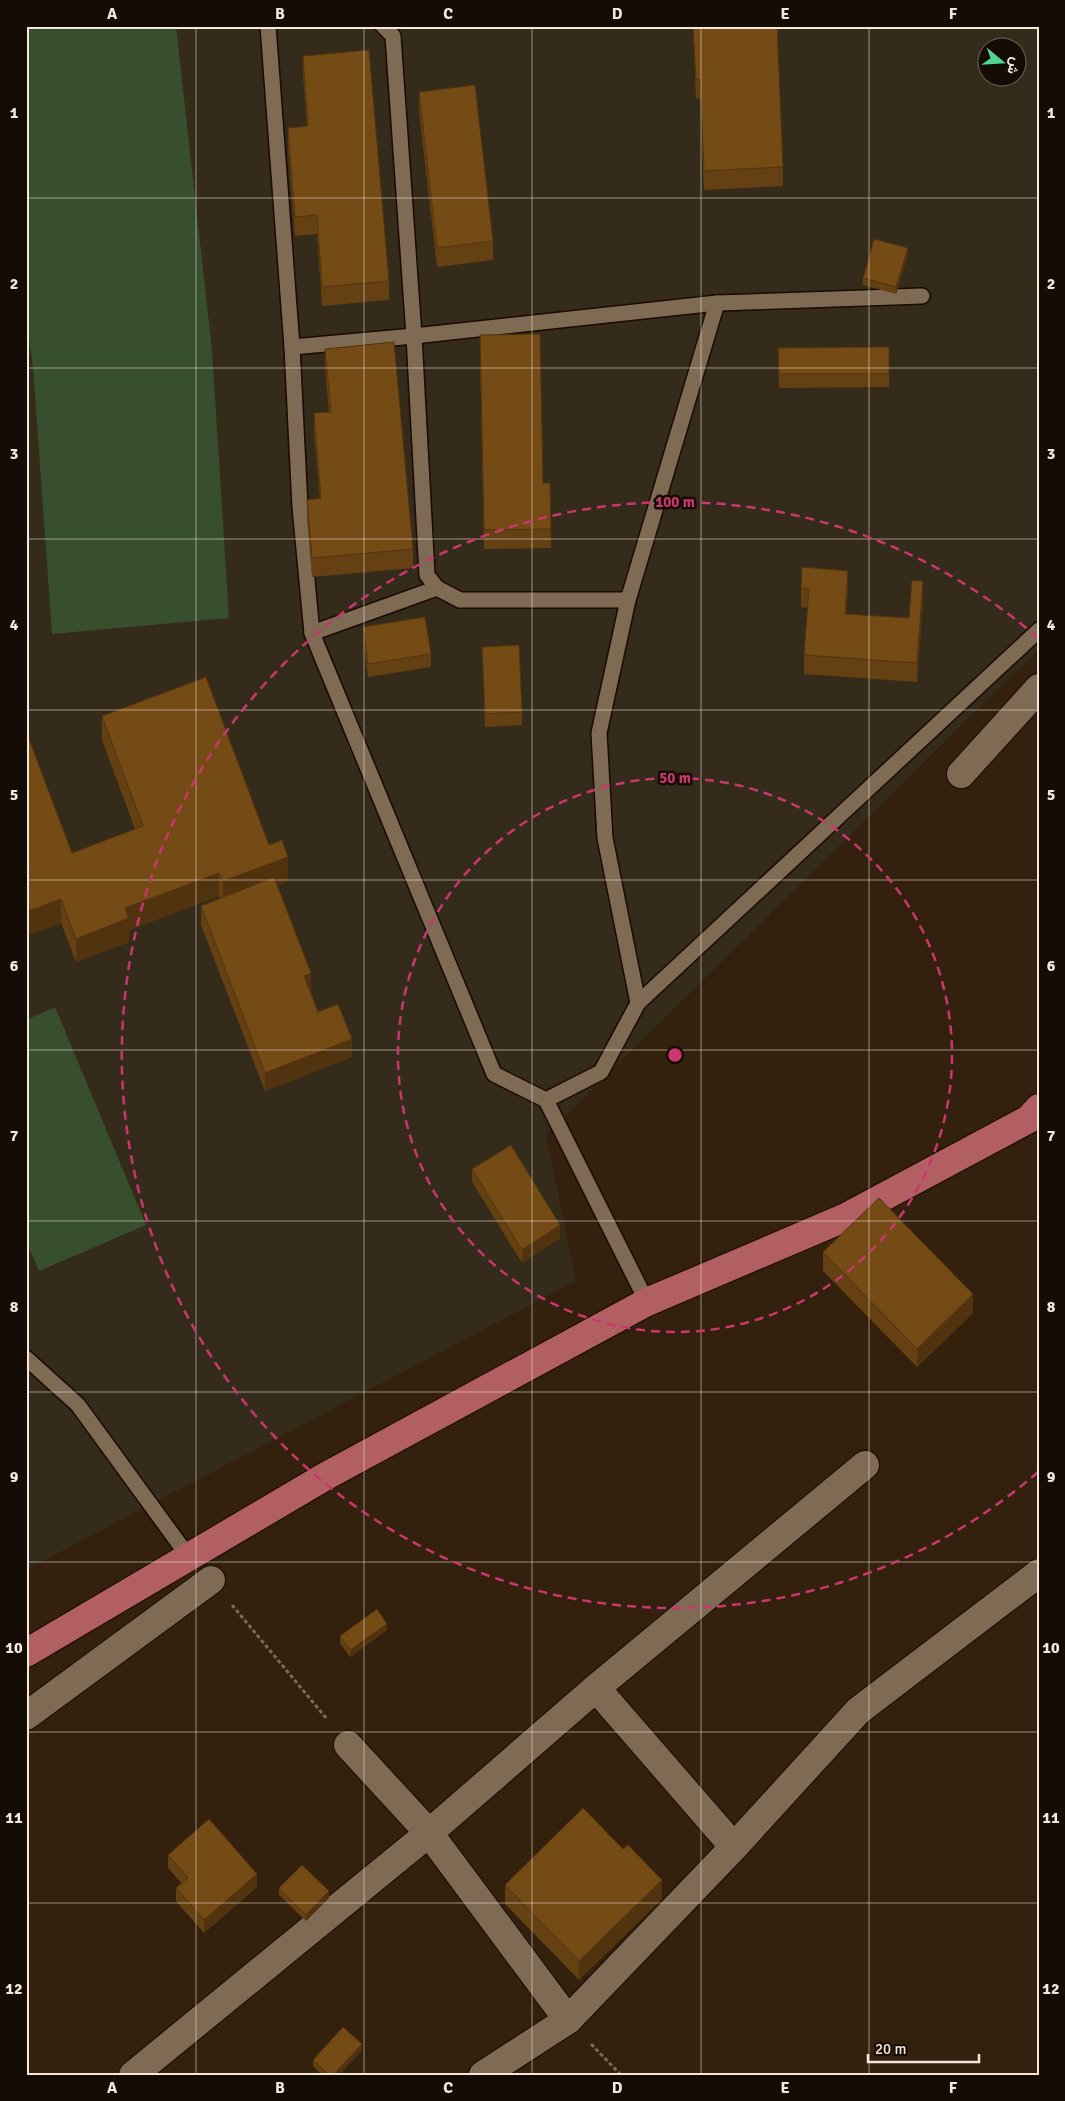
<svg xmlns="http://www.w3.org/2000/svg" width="1065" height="2101" viewBox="0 0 1065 2101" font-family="Signika,Vazirmatn,sans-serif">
	<rect width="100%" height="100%" fill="#33210d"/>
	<path fill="#352b1b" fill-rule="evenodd" d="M26,26H1039V649L546,1135L576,1281L26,1570ZM988,48H1018V78H988Z"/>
	<g fill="#374f2c">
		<path d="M26,26H176L212,350L229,618L52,634L33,367L26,317Z"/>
		<path d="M55,1007L146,1225L39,1271L26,1241V1020Z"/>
	</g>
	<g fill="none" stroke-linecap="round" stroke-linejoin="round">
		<defs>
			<g id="lane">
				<path d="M268,26L292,347L300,507L312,633L494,1074L546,1100L647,1302"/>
				<path d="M383,26L393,36L414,336L427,575L437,588L460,600H628"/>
				<path d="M292,347L414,336L717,303L922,296"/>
				<path d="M312,633L437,588"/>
				<path d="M638,1003L605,838L599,733L628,600L717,303"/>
				<path d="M546,1100L601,1072L638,1003L1039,630"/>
				<path d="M26,1358L78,1405L188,1556"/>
			</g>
			<g id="street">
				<path d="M961,774L1039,688"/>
				<path d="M596,1688L734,1847"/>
				<path d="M26,1716L211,1580"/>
				<path d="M348,1745L429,1833L568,2020"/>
				<path d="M133,2075L429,1833L596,1688L865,1465"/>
				<path d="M483,2075L568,2020L734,1847L858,1711L1039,1573"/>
			</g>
			<path id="primary" d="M26,1653L326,1476L647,1302L844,1218L1029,1119L1039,1108"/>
		</defs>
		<use href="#lane" stroke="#1a0a00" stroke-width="18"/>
		<use href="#street" stroke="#1a0a00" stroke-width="30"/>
		<use href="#primary" stroke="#1a0a00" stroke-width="30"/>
		<g stroke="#796958" stroke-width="3" stroke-dasharray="4 2.5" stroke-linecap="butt">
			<path d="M232,1605L327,1719"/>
			<path d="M591,2044L621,2075"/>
		</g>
		<use href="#lane" stroke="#7f6a54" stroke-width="15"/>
		<use href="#street" stroke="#7f6a54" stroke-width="28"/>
		<use href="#primary" stroke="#b25f62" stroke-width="28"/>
	</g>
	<g fill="#644012">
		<path d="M693,26H777L783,167V186L704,190L700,98L696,99Z"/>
		<path d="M303,56L389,281V300L322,306L317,234L295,236L288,147V128L307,126L303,75Z"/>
		<path d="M419,92L493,241V260L437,267L419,111Z"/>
		<path d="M908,255L896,294L863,285V278Z"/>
		<path d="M889,347V387L779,388L778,348Z"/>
		<path d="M325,349L413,549V568L312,577L307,519V500L320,499L314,432V413L329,412L325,367Z"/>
		<path d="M480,354L543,483H550L551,548L484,549Z"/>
		<path d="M801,588L848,589L846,614L909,618L923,600L917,682L804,674V655L808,608L801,607Z"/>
		<path d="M363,627L431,654V667L368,677L363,640Z"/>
		<path d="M482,647L522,712V725L485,727Z"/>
		<path d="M102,716L269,845L288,881L277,885L311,992L318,1012L352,1057L265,1091L201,925V906L220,899L219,896L129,930V942L76,962L61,923L26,936L72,853L135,829L102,740Z"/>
		<path d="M472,1169L560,1238L522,1263L472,1182Z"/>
		<path d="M823,1252L973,1313L917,1367L823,1271Z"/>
		<path d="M387,1630L350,1657L340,1643V1636Z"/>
		<path d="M168,1855L257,1887L204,1933L176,1901V1888L182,1884L168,1868Z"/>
		<path d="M505,1885L662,1899L579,1980L505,1904Z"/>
		<path d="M279,1888L329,1898L306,1921L279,1895Z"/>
		<path d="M362,2050L339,2075H322L313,2066V2060Z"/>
	</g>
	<g fill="#51340f">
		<path d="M908,248V255L896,294V287Z"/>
		<path d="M848,571V589L845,633V614Z"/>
		<path d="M923,581V600L917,682V663Z"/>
		<path d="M288,857V881L223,905V881Z"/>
		<path d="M219,873V896L129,930V942L76,962V939L125,908Z"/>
		<path d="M61,899V923L26,936V912Z"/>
		<path d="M311,973V992L304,995V976Z"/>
		<path d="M352,1039V1057L265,1091V1073Z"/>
		<path d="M560,1225V1238L522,1263V1250Z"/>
		<path d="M973,1294V1313L917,1367V1349Z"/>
		<path d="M387,1624V1630L350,1657V1650Z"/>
		<path d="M257,1874V1887L204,1933V1920Z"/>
		<path d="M662,1880V1899L579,1980V1961Z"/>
		<path d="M329,1891V1898L306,1921V1915Z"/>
		<path d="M362,2044V2050L339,2075H333Z"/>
	</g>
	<g fill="#744a15" stroke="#51340f">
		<path d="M693,26H777L783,167L704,171L700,79L696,80Z"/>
		<path d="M369,50L389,281L322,287L317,215L295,217L288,128L308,126L303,56Z"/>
		<path d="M475,85L493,241L437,248L419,92Z"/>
		<path d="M874,239L908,248L896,287L863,278Z"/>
		<path d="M540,334L543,483H550L551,529L484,530L480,335Z"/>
		<path d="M394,342L413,549L312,558L307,500L321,498L314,413L331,412L325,349Z"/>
		<path d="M889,347V374H779L778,348Z"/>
		<path d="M802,567L848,571L845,614L909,618L912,580L923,581L917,663L804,655L809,589L801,588Z"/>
		<path d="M425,617L431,654L368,664L363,627Z"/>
		<path d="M519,645L522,712L485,714L482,647Z"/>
		<path d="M206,677L269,845L282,840L288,857L223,881L219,873L125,908L129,918L76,939L61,899L26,912V731L72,853L143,826L102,716Z"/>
		<path d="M274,877L311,973L304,976L318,1012L338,1004L352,1039L265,1073L201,906Z"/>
		<path d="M511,1145L560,1225L522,1250L472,1169Z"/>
		<path d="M879,1198L973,1294L917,1349L823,1252Z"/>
		<path d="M377,1609L387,1624L350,1650L340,1636Z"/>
		<path d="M583,1808L623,1849L628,1845L662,1880L579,1961L505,1885Z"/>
		<path d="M209,1819L257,1874L204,1920L176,1888L188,1878L168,1855Z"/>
		<path d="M302,1865L329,1891L306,1915L279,1888Z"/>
		<path d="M343,2027L362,2044L333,2075H329L313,2060Z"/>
	</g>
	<path fill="none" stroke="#f4e8dc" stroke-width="1" stroke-opacity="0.55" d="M196,26V2075M364,26V2075M532,26V2075M701,26V2075M869,26V2075M26,198H1039M26,368H1039M26,539H1039M26,710H1039M26,880H1039M26,1050H1039M26,1221H1039M26,1392H1039M26,1562H1039M26,1732H1039M26,1903H1039"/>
	<g fill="none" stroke="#ca376e" stroke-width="2.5" stroke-dasharray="9 6">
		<circle cx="675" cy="1055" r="277"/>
		<path d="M1038 1472A553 553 0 1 1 1038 638"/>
	</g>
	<circle cx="675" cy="1055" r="8" fill="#ca376e" stroke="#150d05" stroke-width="2.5"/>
	<g font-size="15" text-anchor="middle" font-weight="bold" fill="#ca376e" stroke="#150d05" stroke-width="5" stroke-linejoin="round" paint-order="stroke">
		<text x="675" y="507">100 m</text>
		<text x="675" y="783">50 m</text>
	</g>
	<rect width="1065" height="2101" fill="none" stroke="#150d05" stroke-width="55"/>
	<g transform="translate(1002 62) rotate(108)"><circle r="24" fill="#150d05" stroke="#6e655b"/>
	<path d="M0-4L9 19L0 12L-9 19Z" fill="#53d396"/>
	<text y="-8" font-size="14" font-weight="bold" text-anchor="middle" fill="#f4e8dc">ش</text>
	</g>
	<path d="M868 2054v8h111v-8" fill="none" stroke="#f4e8dc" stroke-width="2.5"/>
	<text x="875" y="2054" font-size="15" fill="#f4e8dc" stroke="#150d05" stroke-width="4" paint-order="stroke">20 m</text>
	<rect x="28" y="28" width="1010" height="2046" fill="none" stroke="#f4e8dc" stroke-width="2"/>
	<g font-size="16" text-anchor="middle" font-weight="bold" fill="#f4e8dc">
		<text x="112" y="19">A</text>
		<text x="280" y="19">B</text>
		<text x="448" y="19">C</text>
		<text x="617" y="19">D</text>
		<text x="785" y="19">E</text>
		<text x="953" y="19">F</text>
		<text x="14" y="118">1</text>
		<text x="1051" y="118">1</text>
		<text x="14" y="289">2</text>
		<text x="1051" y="289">2</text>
		<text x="14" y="459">3</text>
		<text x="1051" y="459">3</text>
		<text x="14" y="630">4</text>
		<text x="1051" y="630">4</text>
		<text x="14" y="800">5</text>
		<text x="1051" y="800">5</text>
		<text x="14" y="971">6</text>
		<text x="1051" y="971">6</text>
		<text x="14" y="1141">7</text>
		<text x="1051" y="1141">7</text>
		<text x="14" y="1312">8</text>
		<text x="1051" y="1312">8</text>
		<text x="14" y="1482">9</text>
		<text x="1051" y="1482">9</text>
		<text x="14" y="1653">10</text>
		<text x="1051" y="1653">10</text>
		<text x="14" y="1823">11</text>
		<text x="1051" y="1823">11</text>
		<text x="14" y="1994">12</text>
		<text x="1051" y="1994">12</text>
		<text x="112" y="2093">A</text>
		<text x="280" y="2093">B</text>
		<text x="448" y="2093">C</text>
		<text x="617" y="2093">D</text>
		<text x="785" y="2093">E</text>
		<text x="953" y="2093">F</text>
	</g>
</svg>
